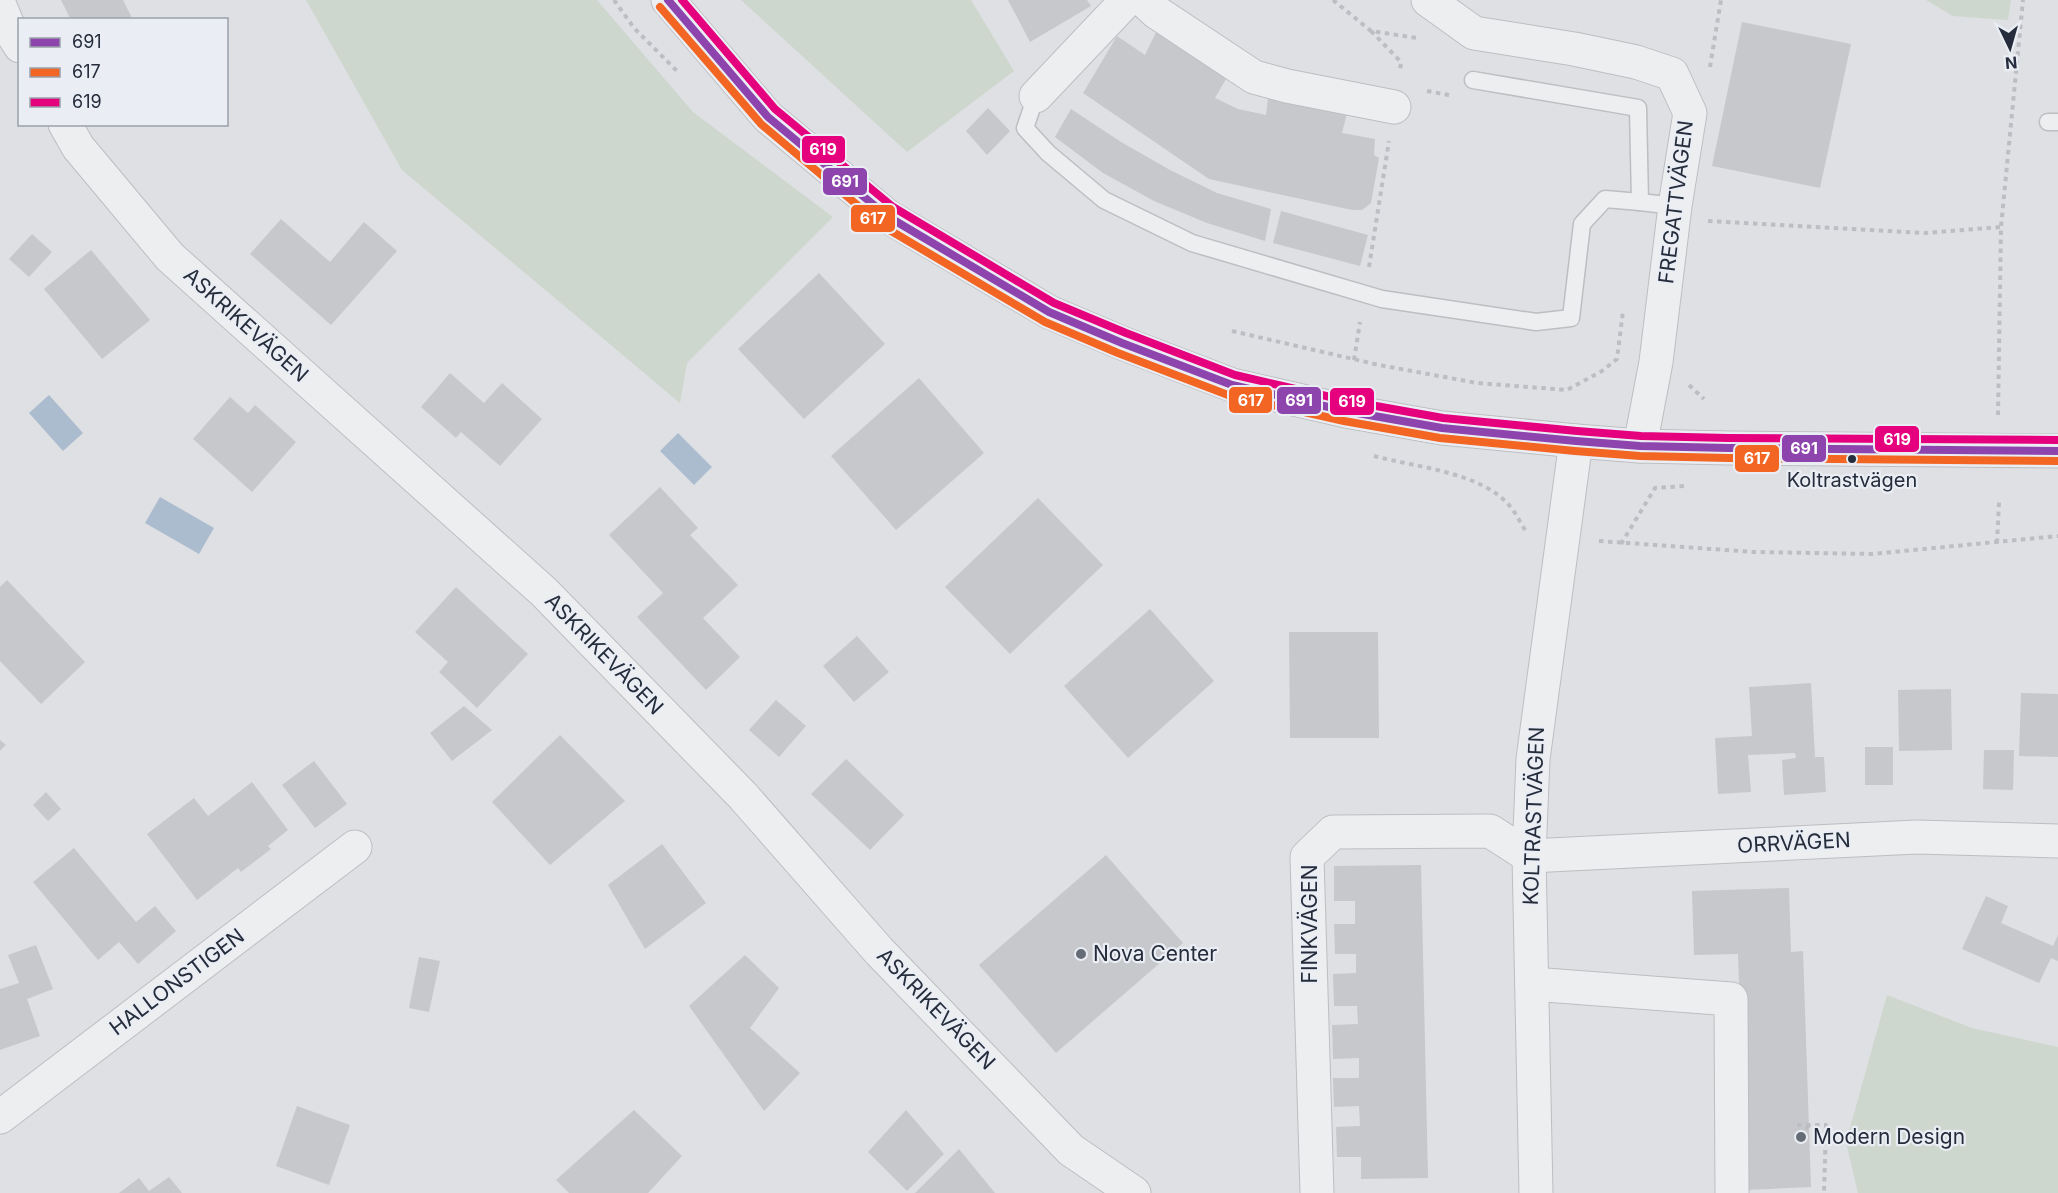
<svg xmlns="http://www.w3.org/2000/svg" width="2058" height="1193" viewBox="0 0 2058 1193" font-family="Inter,sans-serif">
	<rect width="100%" height="100%" fill="#dee0e3"/>
	<g fill="#ced7ce">
		<path d="M306,0H597L693,112L833,217L687,363L680,403L402,170Z"/>
		<path d="M741,0H971L1014,71L907,152Z"/>
		<path d="M1926,0H2011L2008,20L1953,16Z"/>
		<path d="M1887,995L1972,1028L2058,1047V1193H1858L1846,1142Z"/>
	</g>
	<g fill="#abbccf">
		<path d="M49,395L83,433L63,451L29,413Z"/>
		<path d="M678,433L712,467L694,485L660,451Z"/>
		<path d="M160,497L214,528L199,554L145,523Z"/>
	</g>
	<g fill="#c6c8cb">
		<path d="M61,0H123L133,20H71Z"/>
		<path d="M1008,0H1087L1091,6L1030,42Z"/>
		<path d="M1742,22L1851,44L1820,188L1712,166Z"/>
		<path d="M1158,28L1230,72L1215,98L1238,109L1266,115L1269,89L1349,105L1342,133L1375,139L1374,155L1379,158L1371,203L1362,210H1352L1209,179L1083,93L1117,36L1145,55Z"/>
		<path d="M988,108L1010,131L987,155L966,131Z"/>
		<path d="M1071,109L1121,142L1170,170L1217,193L1271,209L1265,241L1207,223L1154,201L1103,173L1055,137Z"/>
		<path d="M1281,211L1368,235L1360,266L1273,243Z"/>
		<path d="M281,219L330,262L364,222L397,251L331,325L250,254Z"/>
		<path d="M32,234L52,252L29,277L9,259Z"/>
		<path d="M91,250L150,320L102,359L44,289Z"/>
		<path d="M819,273L885,344L804,419L738,349Z"/>
		<path d="M450,373L484,403L502,383L542,419L500,466L461,432L456,438L421,407Z"/>
		<path d="M919,378L984,453L896,530L831,456Z"/>
		<path d="M230,397L248,413L255,405L296,442L252,492L193,439Z"/>
		<path d="M660,487L698,528L690,535L738,585L703,618L740,657L706,690L637,617L663,593L609,535Z"/>
		<path d="M1038,498L1103,565L1010,654L945,587Z"/>
		<path d="M7,580L85,662L41,704L0,661V587Z"/>
		<path d="M456,587L528,654L477,708L439,672L448,662L415,632Z"/>
		<path d="M1150,609L1214,681L1128,758L1064,686Z"/>
		<path d="M1289,632H1378L1379,738H1290Z"/>
		<path d="M857,636L889,672L854,702L823,666Z"/>
		<path d="M1811,683L1815,757H1824L1826,792L1784,795L1782,760L1796,758L1795,753L1748,755L1751,792L1718,794L1715,738L1752,736L1749,687Z"/>
		<path d="M1951,689L1952,750L1899,751L1898,690Z"/>
		<path d="M2021,693L2058,694V757L2019,756Z"/>
		<path d="M776,700L806,726L779,757L749,730Z"/>
		<path d="M464,706L492,730L452,761L430,733Z"/>
		<path d="M560,735L625,801L550,865L492,802Z"/>
		<path d="M0,740L6,745L0,751Z"/>
		<rect x="1865" y="747" width="28" height="38"/>
		<path d="M1984,750H2014L2013,790L1983,789Z"/>
		<path d="M846,759L904,815L870,850L811,794Z"/>
		<path d="M314,761L347,804L315,828L282,785Z"/>
		<path d="M252,782L288,830L268,846L271,849L241,872L238,868L197,900L147,834L194,798L208,816Z"/>
		<path d="M46,792L61,809L48,821L33,805Z"/>
		<path d="M662,844L706,903L645,949L608,885Z"/>
		<path d="M74,848L136,922L155,906L176,931L138,964L119,942L98,960L33,882Z"/>
		<path d="M1106,855L1183,943L1056,1053L979,965Z"/>
		<path d="M1421,865L1428,1178L1361,1179V1157H1337L1336,1127L1360,1126L1359,1106L1334,1107L1333,1078H1359V1058L1333,1059L1332,1025L1358,1024L1357,1006H1334L1333,974L1356,973V954H1335L1334,924H1355V901H1334V866Z"/>
		<path d="M1789,888L1791,952L1803,951L1811,1187L1746,1190L1738,954L1694,955L1692,891Z"/>
		<path d="M1986,896L2008,906L2001,923L2053,946L2058,935V961L2051,958L2039,983L1962,949Z"/>
		<path d="M36,945L53,989L27,999L40,1036L0,1050V989L19,983L8,955Z"/>
		<path d="M745,955L779,988L750,1028L800,1073L764,1111L689,1006Z"/>
		<path d="M419,957L440,961L429,1012L409,1008Z"/>
		<path d="M297,1106L350,1125L329,1185L276,1166Z"/>
		<path d="M634,1110L682,1156L648,1193H569L556,1180Z"/>
		<path d="M906,1110L944,1154L907,1191L868,1152Z"/>
		<path d="M959,1149L995,1193H915Z"/>
		<path d="M169,1177L182,1193H119L139,1178L149,1191Z"/>
	</g>
	<g fill="none" stroke-linecap="round" stroke-linejoin="round">
		<defs>
			<g id="service">
				<path d="M1473,80L1638,108L1640,202L1675,206"/>
				<path d="M1036,96L1025,128L1048,153L1104,200L1192,243L1382,299L1536,322L1571,318L1582,224L1605,199L1640,202"/>
				<path d="M2048,122H2058"/>
			</g>
			<g id="minor">
				<path d="M1143,0L1156,12L1254,77L1287,86L1394,107"/>
				<path d="M1428,0L1474,33L1574,49L1636,62L1672,74L1690,113L1675,206L1656,362L1640,446"/>
				<path d="M0,6L9,28L20,46"/>
				<path d="M1036,96L1127,0"/>
				<path d="M65,124L78,147L170,257L544,592L743,796L879,951L1071,1150L1134,1193"/>
				<path d="M1532,984L1731,999L1732,1193"/>
				<path d="M0,1117L355,847"/>
				<path d="M1317,1193L1307,857L1333,832L1490,831L1529,856L1917,837L2058,841"/>
				<path d="M1536,1193L1529,856L1533,759L1576,441"/>
			</g>
			<path id="tertiary" d="M668,0L768,117L887,216L1049,312L1122,343L1232,385L1346,411L1442,428L1576,441L1640,446L1729,448L2058,451"/>
		</defs>
		<use href="#service" stroke="#bcbec1" stroke-width="19"/>
		<use href="#minor" stroke="#bcbec1" stroke-width="35"/>
		<use href="#tertiary" stroke="#bcbec1" stroke-width="35"/>
		<g stroke="#bdbec3" stroke-width="4" stroke-dasharray="4.5 4.5" stroke-linecap="butt">
			<path d="M614,0L634,28L677,71"/>
			<path d="M1333,0L1371,31L1417,38"/>
			<path d="M1371,31L1401,62L1400,71"/>
			<path d="M1710,67L1721,0"/>
			<path d="M1427,91L1449,95"/>
			<path d="M1708,221L1925,233L2001,227"/>
			<path d="M1369,267L1389,141"/>
			<path d="M1232,331L1379,365L1477,383L1567,390L1602,371L1617,359L1623,311"/>
			<path d="M1354,360L1360,322"/>
			<path d="M1689,385L1704,399"/>
			<path d="M1998,415L2001,227L2023,0"/>
			<path d="M1374,456C1415,467 1480,472 1509,505C1516,513 1521,524 1527,533"/>
			<path d="M1599,541L1754,552L1872,554L2058,536"/>
			<path d="M1997,543L1999,502"/>
			<path d="M1621,544L1655,488L1685,486"/>
			<path d="M1797,1125H1826L1824,1193"/>
			<path d="M1801,1137L1809,1125"/>
		</g>
		<use href="#service" stroke="#edeef0" stroke-width="16"/>
		<use href="#minor" stroke="#edeef0" stroke-width="33"/>
		<use href="#tertiary" stroke="#edeef0" stroke-width="33"/>
		<defs>
			<path id="bus-1" d="M668,0L768,117L887,216L1049,312L1122,343L1232,385L1346,411L1442,428L1576,441L1640,446L1729,448L2058,451"/>
			<path id="bus-2" d="M660,7L761,124L881,225L1045,322L1118,353L1228,395L1344,421L1440,438L1575,451L1640,456L1729,458L2058,461"/>
			<path id="bus-3" d="M682,0L775,109L893,207L1054,303L1126,333L1235,375L1348,401L1443,418L1577,431L1641,436L1729,438L2058,440"/>
		</defs>
		<use href="#bus-1" stroke="#eaeef4" stroke-width="12"/>
		<use href="#bus-2" stroke="#eaeef4" stroke-width="12"/>
		<use href="#bus-3" stroke="#eaeef4" stroke-width="12"/>
		<use href="#bus-1" stroke="#8e44ad" stroke-width="8"/>
		<use href="#bus-2" stroke="#f26522" stroke-width="8"/>
		<use href="#bus-3" stroke="#e5007d" stroke-width="8"/>
	</g>
	<circle fill="#252d3c" stroke="#eaeef4" stroke-width="2" cx="1852" cy="459" r="5"/>
	<g fill="#666c76" stroke="#eaeef4" stroke-width="2">
		<circle cx="1081" cy="954" r="6"/>
		<circle cx="1801" cy="1137" r="6"/>
	</g>
	<g text-anchor="middle" stroke-width="4.5" stroke-linejoin="round" paint-order="stroke">
		<g font-size="20" fill="#252d3c" stroke="#eaeef4">
			<text x="1852" y="487">Koltrastvägen</text>
		</g>
		<g font-size="21" fill="#252d3c" stroke="#eaeef4">
			<text transform="translate(1676 202) rotate(-83)" y="7">FREGATTVÄGEN</text>
			<text transform="translate(246 325) rotate(42)" y="7">ASKRIKEVÄGEN</text>
			<text transform="translate(604 654) rotate(46)" y="7">ASKRIKEVÄGEN</text>
			<text transform="translate(1534 816) rotate(-88)" y="7">KOLTRASTVÄGEN</text>
			<text transform="translate(1794 843) rotate(-3)" y="7">ORRVÄGEN</text>
			<text transform="translate(1310 924) rotate(-90)" y="7">FINKVÄGEN</text>
			<text transform="translate(177 982) rotate(-37)" y="7">HALLONSTIGEN</text>
			<text transform="translate(936 1009) rotate(46)" y="7">ASKRIKEVÄGEN</text>
		</g>
		<g font-size="21" fill="#252d3c" stroke="#eaeef4" text-anchor="start">
			<text x="1093" y="961">Nova Center</text>
			<text x="1813" y="1144">Modern Design</text>
		</g>
	</g>
	<g stroke="#eaeef4" stroke-width="2">
		<rect x="801" y="135" width="45" height="29" rx="6" fill="#e5007d"/>
		<rect x="822" y="167" width="46" height="29" rx="6" fill="#8e44ad"/>
		<rect x="850" y="204" width="46" height="29" rx="6" fill="#f26522"/>
		<rect x="1228" y="386" width="45" height="28" rx="6" fill="#f26522"/>
		<rect x="1276" y="386" width="46" height="29" rx="6" fill="#8e44ad"/>
		<rect x="1329" y="387" width="46" height="29" rx="6" fill="#e5007d"/>
		<rect x="1874" y="425" width="46" height="28" rx="6" fill="#e5007d"/>
		<rect x="1781" y="434" width="46" height="29" rx="6" fill="#8e44ad"/>
		<rect x="1734" y="444" width="46" height="29" rx="6" fill="#f26522"/>
	</g>
	<g font-size="16" text-anchor="middle" font-weight="bold" fill="#fff">
		<text x="823" y="155">619</text>
		<text x="845" y="187">691</text>
		<text x="873" y="224">617</text>
		<text x="1251" y="406">617</text>
		<text x="1299" y="406">691</text>
		<text x="1352" y="407">619</text>
		<text x="1897" y="445">619</text>
		<text x="1804" y="454">691</text>
		<text x="1757" y="464">617</text>
	</g>
	<rect x="18" y="18" width="210" height="108" fill="#eaeef4" stroke="#9ba1aa" stroke-width="1.5"/>
	<rect x="30" y="38" width="30" height="9" fill="#8e44ad" stroke="#9ba1aa" stroke-width="1.5"/>
	<text x="72" y="48" font-size="18" fill="#252d3c">691</text>
	<rect x="30" y="68" width="30" height="9" fill="#f26522" stroke="#9ba1aa" stroke-width="1.5"/>
	<text x="72" y="78" font-size="18" fill="#252d3c">617</text>
	<rect x="30" y="98" width="30" height="9" fill="#e5007d" stroke="#9ba1aa" stroke-width="1.5"/>
	<text x="72" y="108" font-size="18" fill="#252d3c">619</text>
	<g transform="translate(2010 48) rotate(175)" stroke="#eaeef4" stroke-width="4.5" paint-order="stroke">
	<path d="M0-4.5L10 22L0 15L-10 22Z" fill="#252d3c"/>
	<text y="-9" font-size="16" font-weight="bold" text-anchor="middle" fill="#252d3c">N</text>
	</g>
</svg>
